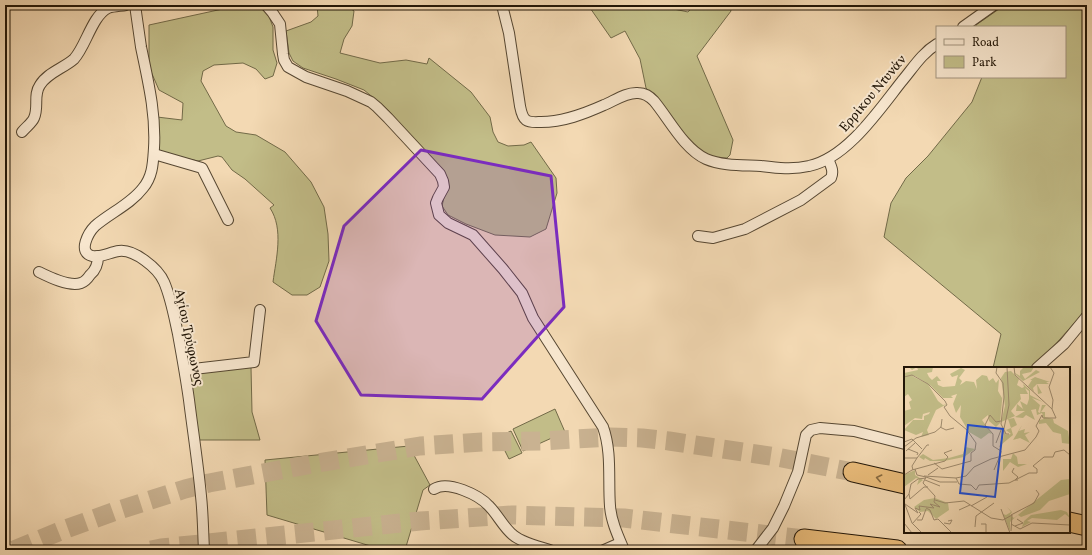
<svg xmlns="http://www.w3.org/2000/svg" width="1092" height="555" viewBox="0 0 1092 555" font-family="Vollkorn,serif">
	<rect width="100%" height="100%" fill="#f3d9b3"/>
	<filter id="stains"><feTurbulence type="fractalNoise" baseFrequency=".005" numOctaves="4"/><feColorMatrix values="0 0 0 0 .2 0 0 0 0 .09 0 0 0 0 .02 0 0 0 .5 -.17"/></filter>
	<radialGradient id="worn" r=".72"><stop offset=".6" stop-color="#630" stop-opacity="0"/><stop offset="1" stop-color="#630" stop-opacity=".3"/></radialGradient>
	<g fill="#c2bd88" stroke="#726a48">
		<path d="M241,5H261L267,11L273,27V50L277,63L273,76L265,79L256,69L243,63L214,65L203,71L201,81L226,126L236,132L256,135L285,152L311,182L324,207L328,234L329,261L320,287L307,295H292L273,282C276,259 284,229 270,208L274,205L245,179L232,170L222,157L218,156L198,161L156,152L157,117L182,120L183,103L159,90L149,67V25Z"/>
		<path d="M317,5H346L354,11L352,26L344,39L340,53L380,63L406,60L427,64L429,58L471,92L490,117L493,132L498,142L508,146L524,145L531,142L556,178L557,193L546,229L530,237L495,235L466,224L448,215L442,206L445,193L429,156L387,109L364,90L336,79L303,68L293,61L289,53L286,31L311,22L318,16Z"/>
		<path d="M588,5H665L669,8L688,12L694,5H730L731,11L697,56L733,140L730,155L727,158H714L703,154L685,137L657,100L646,88L640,59L625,31L611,38Z"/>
		<path d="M1004,5H1087V309L1052,348L1030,368H993L1001,334L884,237L891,203L906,178L928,156L972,102L982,77H1065V27H976V25L999,9Z"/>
		<path d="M251,367L252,412L260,440H198L187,371Z"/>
		<path d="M555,409L565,432L523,451L513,429Z"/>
		<path d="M511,431L522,453L509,459L498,437Z"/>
		<path d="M409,446L430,485L423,490L405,550H384L267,515L265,460Z"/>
	</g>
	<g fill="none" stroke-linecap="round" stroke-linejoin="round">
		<g stroke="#c9b291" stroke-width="19" stroke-dasharray="19 10" stroke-linecap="butt">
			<path d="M14,550L63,530L113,512L185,489L209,483L312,464L420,446L482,442L542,441L609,437L642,438L669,441L777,457L853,472"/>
			<path d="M151,550L161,548L420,521L512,515L624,518L804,539"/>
		</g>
		<defs>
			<g id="street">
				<path d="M135,5C137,19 139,33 141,47C148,81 156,113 154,148C153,162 153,176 143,188C131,204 110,213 95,226C89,232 77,252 92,256C101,258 110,252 119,251C134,249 158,268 164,282C171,298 174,316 178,334C182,356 186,378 189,400C193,432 198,464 201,496C203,514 203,532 204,550"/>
				<path d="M266,5L272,12L280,24L283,54L284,60L288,67L306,77L347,91L371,102L377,107L388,118L440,174L443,181L444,187L438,198L436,203L439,215L448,223L473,235L503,269L522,293L533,318L603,427C612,452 608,480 610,506C611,521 618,536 624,550"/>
				<path d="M502,5L509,33L520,106C521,111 522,117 526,120C530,123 537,122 541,122C563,122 584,114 604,105C614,101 626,92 638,93C645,93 649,96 654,101C669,119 684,149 706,159C722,166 744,165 761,166C777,168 793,170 809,166C847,158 879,110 902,81C913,68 922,53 937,44"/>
				<path d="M963,27L994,5"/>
				<path d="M22,132C26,127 32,123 34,118C39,107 33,95 40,85C47,73 64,68 74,59C86,46 92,16 108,8C113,6 120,6 126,5"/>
				<path d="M154,154L202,168L228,220"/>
				<path d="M698,236L713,238L745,229L801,200L831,178C834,171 831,166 828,159"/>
				<path d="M39,272C49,277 69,287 81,283C84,282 88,278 90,275C96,270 98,264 98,256"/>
				<path d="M1037,368L1064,344L1087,316"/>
				<path d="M185,370L254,362L260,310"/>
				<path d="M434,489C448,480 479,495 489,506C498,515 503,527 513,535C521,542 539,547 550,550"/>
				<path d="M604,550L620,543"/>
				<path d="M756,550L773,528L784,506L798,472L806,435L811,430L820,428L854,431L905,444"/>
			</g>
			<g id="highway">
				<path d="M853,472L905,484"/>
				<path d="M1069,522L1087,526"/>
				<path d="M804,539L897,550"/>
			</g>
		</defs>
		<use href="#street" stroke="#564732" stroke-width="12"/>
		<use href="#highway" stroke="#221607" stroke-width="21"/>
		<use href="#street" stroke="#f7e6ce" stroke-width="10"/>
		<use href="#highway" stroke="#eabc7a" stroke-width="19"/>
	</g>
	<defs><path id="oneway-chevron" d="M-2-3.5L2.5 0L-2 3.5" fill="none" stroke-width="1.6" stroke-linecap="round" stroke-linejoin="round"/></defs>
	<use stroke="#866940" href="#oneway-chevron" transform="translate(879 478) rotate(-167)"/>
	<path fill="#7b2cbf" fill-opacity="0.2" stroke="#7b2cbf" stroke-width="3" stroke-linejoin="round" d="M421,150L551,176L564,307L482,399L361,395L316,321L344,226Z"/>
	<g text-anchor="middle" stroke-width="4" stroke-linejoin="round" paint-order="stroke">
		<g font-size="14" fill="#221607" stroke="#f7e6ce">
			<text transform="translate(872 93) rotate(-50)" y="5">Ερρίκου Ντυνάν</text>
			<text transform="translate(190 337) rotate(78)" y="5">Αγίου Τρύφωνος</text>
		</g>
	</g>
	<g transform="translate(904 367)">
		<rect width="166" height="166" fill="#f3d9b3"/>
		<path d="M5,0H29L28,5L23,6L25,10L28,13L33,9L37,14H33L34,18L39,20L51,19L54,8L48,10L46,7L57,1L61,3L55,11L58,14L56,18L62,14L70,15L73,22L72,13L78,8L83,9L85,14L89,11L92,16L95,12L94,24L98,31L99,23L96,56L92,60L85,54L84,48L78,53L88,67L85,66L77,72L65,65L56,50L57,38L52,46L49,37L53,27L47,29L49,31H39L27,19L11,9L0,10V6L14,3L13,0L8,3ZM111,0V6L116,9V4L120,0H130L127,5L118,7L121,12L132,3L136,5L119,14L110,6ZM107,4L115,12L113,18L118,21L120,20L119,17L126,23V28L139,35L128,31L136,38L134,45L136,46L138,38H142L137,45H141V50L149,52L150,56L164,64L166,77L158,76L157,67L149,65L142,56L135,57V53L140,52L138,46L133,48L132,42L127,43L131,53L122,48L119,51L111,50L121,44H112L113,37L119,42L116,34L123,38L125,32V24L121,21L124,27H116L117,32L107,44L111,49L97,55L101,39L97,11L101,5ZM8,9L24,17L34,34L39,38L43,37L32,43L23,63L25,68L17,70L19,65L12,68L0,63L9,53H20V49L25,47L26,45L19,47L18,52L11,51L0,59V44L7,42L5,35L8,33L4,27L0,30V10ZM131,10L146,15H142L145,17H133L138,26L134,27L133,17L129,21L130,25L124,19L128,13H126ZM110,51L113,58L107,61L109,68L98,77L101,62L102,68L107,67L102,63L107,61L104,52ZM118,58L115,64L121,62L120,66L126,65L121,68L126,76L116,71L109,73ZM61,80L71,82L60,90L40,94H26L21,91L20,93L15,90L19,87L29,93L45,91L59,87ZM109,86L113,90L114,97H123L114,100L106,95L99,104V92H107ZM11,103V108L19,113L13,118L15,112L12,111L0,120V108ZM166,112V127L145,134L136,143L117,150L114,148L106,155V164L99,147L102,148L107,145L103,140L108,145L106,148L110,151L157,113ZM31,131L44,136L45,143L32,152L24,144L16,145L10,140L20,133ZM157,143L163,145L166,151L161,147L153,153L128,151L123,154L127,155L118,160L120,154L127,148Z" fill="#c2bd88"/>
		<path fill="none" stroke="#9f8b6e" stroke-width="1" d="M93,0L92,6L99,16L100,30L97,57L102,67H105M146,0L150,6L145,20L149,33L148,42M0,10L8,8L24,17L41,34L43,38L40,40L46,49L63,63L72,76L71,83L67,86V94L38,102L30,96M36,60L42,63L50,61M0,75L8,72L18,82M92,76L97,63M0,80L12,71L31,65L37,60L38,52M96,80L105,38L103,0M4,82L14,86L13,88M2,84L11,76M0,91H13L8,99L9,103M13,91L23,78H25M96,91L97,84L89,79V67L81,58L86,48L92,55L97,54M110,101L108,105L114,110L111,113H114M90,103L95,91M0,108L8,103L41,94L44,90L40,86L48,83M24,108L34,101M20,109L52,111L55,117L67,118L72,123L75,118L105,116L125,106H133V102L129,99L140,90H149L151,85L160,83L166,88M22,110L36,115H53M52,111L62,109L70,100L87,92L121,83L132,70L135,64L132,59L138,48L139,51H152L148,42L111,8L110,0M21,113L36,119M5,127L6,132L20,120H24M0,133L5,127L7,117L14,112L22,111M31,133L41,136L60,134L87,151L99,153L108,148L107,164M0,135L8,156L18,166M1,137L14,146L11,141L16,143L15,139L30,141L26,137L36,140L30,135L31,129L19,116L22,110L13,108L11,102M67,139L83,130M22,141L26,143L30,153L34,152L48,166M97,142L106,166M55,143L66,138M107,148L130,136L135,127L132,123M13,153H18L22,142M0,156L8,166M40,156L46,157L48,153L44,154M8,157L17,147L15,145M77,157H82V166M107,157L116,162L128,156L166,158M111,159L119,156L113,152M71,160L72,149L90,136"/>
		<path fill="#1d4ed8" fill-opacity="0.15" stroke="#1d4ed8" stroke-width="2" d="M64,58L99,62L91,130L56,126Z"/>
		<rect width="166" height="166" fill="none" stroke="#221607" stroke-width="2"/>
	</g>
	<rect width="1092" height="555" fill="none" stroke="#f3d9b3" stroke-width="20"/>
	<rect x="6" y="6" width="1080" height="543" fill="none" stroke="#221607" stroke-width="2"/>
	<rect x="10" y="10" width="1072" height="535" fill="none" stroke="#221607"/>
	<rect x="936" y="26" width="130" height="52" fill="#f7e6ce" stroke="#a2937e"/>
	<rect x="944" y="39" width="20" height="6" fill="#f7e6ce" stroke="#a2937e"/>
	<text x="972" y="46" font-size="12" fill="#221607">Road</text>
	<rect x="944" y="56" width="20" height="12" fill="#c2bd88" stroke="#a2937e"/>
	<text x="972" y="66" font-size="12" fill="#221607">Park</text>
	<rect width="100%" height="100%" filter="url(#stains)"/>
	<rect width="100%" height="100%" fill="url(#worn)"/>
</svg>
